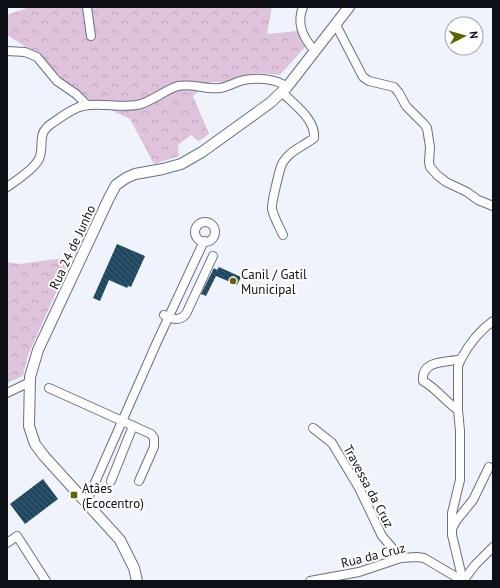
<svg xmlns="http://www.w3.org/2000/svg" width="500" height="588" viewBox="0 0 500 588" font-family="'PT Sans',sans-serif">
	<defs>
		<pattern id="forest-crowns" width="20" height="18" patternUnits="userSpaceOnUse"><rect width="20" height="18" fill="#dfc2db"/><path d="M2 6a3 3 0 1 1 6 0M12 15a3 3 0 1 1 6 0" fill="none" stroke="#bea6bb"/></pattern>
		<pattern id="building-back-hatch" width="6" height="6" patternUnits="userSpaceOnUse"><rect width="6" height="6" fill="#204860"/><path d="M-1 5l2 2M0 0l6 6M5-1l2 2" fill="none" stroke="#3e5e72"/></pattern>
	</defs>
	<rect width="100%" height="100%" fill="#eff3fc"/>
	<g fill="url(#forest-crowns)">
		<path d="M30,7H272L267,34L298,31L306,46L280,75L256,73L226,82H210L193,96L209,134L199,141L191,135L178,145L179,156L154,164L130,119L91,101L65,82L43,58L7,35V15Z"/>
		<path d="M72,257L28,355L23,376L7,383V262L19,264Z"/>
	</g>
	<g fill="url(#building-back-hatch)">
		<path d="M117,244L145,256L131,287L128,286L127,288L109,280L100,301L93,298Z"/>
		<path d="M219,267L241,277L237,285L216,276L206,296L201,294L214,268L217,270Z"/>
		<path d="M43,479L58,499L25,524L10,504Z"/>
	</g>
	<g fill="none" stroke-linecap="round" stroke-linejoin="round">
		<defs>
			<g id="minor">
				<path d="M87,7L91,36"/>
				<path d="M303,7C296,24 303,38 315,51"/>
				<path d="M336,25L363,77L369,81L394,87L399,93L406,106L424,124L427,128L430,147L429,162L430,167L437,175L446,182L467,192L478,200L493,206"/>
				<path d="M7,51L25,52L37,57L57,81L76,94L87,105"/>
				<path d="M282,92C293,104 316,119 314,138C306,144 297,148 290,154C288,156 284,160 282,164C280,168 271,204 272,209C274,218 279,226 283,235"/>
				<path d="M7,187C16,181 34,169 39,159C45,146 36,134 51,124C60,118 72,108 83,106C100,102 119,108 137,105C152,102 164,90 178,86C192,83 206,90 220,88C227,87 234,83 240,81C254,77 276,78 287,87"/>
				<circle cx="205" cy="232" r="10"/>
				<path d="M164,315C173,319 179,322 186,314L213,256"/>
				<path d="M49,388L151,434L154,438V447L139,481"/>
				<path d="M7,393L30,382"/>
				<path d="M458,410V366L461,359"/>
				<path d="M313,428L332,443L359,488L382,536L401,558"/>
				<path d="M111,481L133,426"/>
				<path d="M86,503L157,342L204,241"/>
				<path d="M453,527L456,521L473,500L489,467"/>
				<path d="M7,543L17,536L46,581"/>
				<path d="M310,581L359,572L401,558L417,557L424,558L463,581"/>
				<path d="M463,581L452,535V513L460,480V431L458,410C445,401 436,388 423,381C421,359 447,363 461,359C469,344 479,331 493,321"/>
				<path d="M463,581L475,565L493,547"/>
			</g>
			<path id="major" d="M137,581L134,568L120,540L44,456L35,444L29,426L30,377L38,350L109,198L116,185L126,178L135,174L163,169L181,164L202,152L270,103L287,87L349,7"/>
		</defs>
		<use href="#minor" stroke="#697084" stroke-width="10"/>
		<use href="#major" stroke="#697084" stroke-width="12"/>
		<use href="#minor" stroke="#fff" stroke-width="8"/>
		<use href="#major" stroke="#fff" stroke-width="10"/>
	</g>
	<g fill="#5c6403" stroke="#fff" stroke-width="1.5">
		<circle cx="233" cy="281" r="4"/>
		<rect x="70" y="491" width="8" height="8" rx="2"/>
	</g>
	<g text-anchor="middle" stroke-width="4" stroke-linejoin="round" paint-order="stroke">
		<g font-size="13" fill="#0d1017" stroke="#fff">
			<text transform="translate(72 247) rotate(-65)" y="5">Rua 24 de Junho</text>
			<text transform="translate(369 486) rotate(62)" y="5">Travessa da Cruz</text>
			<text transform="translate(373 555) rotate(-14)" y="5">Rua da Cruz</text>
		</g>
		<g font-size="13" fill="#0d1017" stroke="#fff" text-anchor="start">
			<text x="241" y="279">Canil / Gatil<tspan x="241" dy="15">Municipal</tspan></text>
			<text x="82" y="493">Atães<tspan x="82" dy="15">(Ecocentro)</tspan></text>
		</g>
	</g>
	<rect width="500" height="588" fill="none" stroke="#0d1017" stroke-width="16"/>
	<g transform="translate(464 36) rotate(84)"><circle r="19" fill="#ffffff" stroke="#9e9fa2"/>
	<path d="M0-3L7 15L0 10L-7 15Z" fill="#5c6403"/>
	<text y="-6" font-size="11" font-weight="bold" text-anchor="middle" fill="#0d1017">N</text>
	</g>
</svg>
